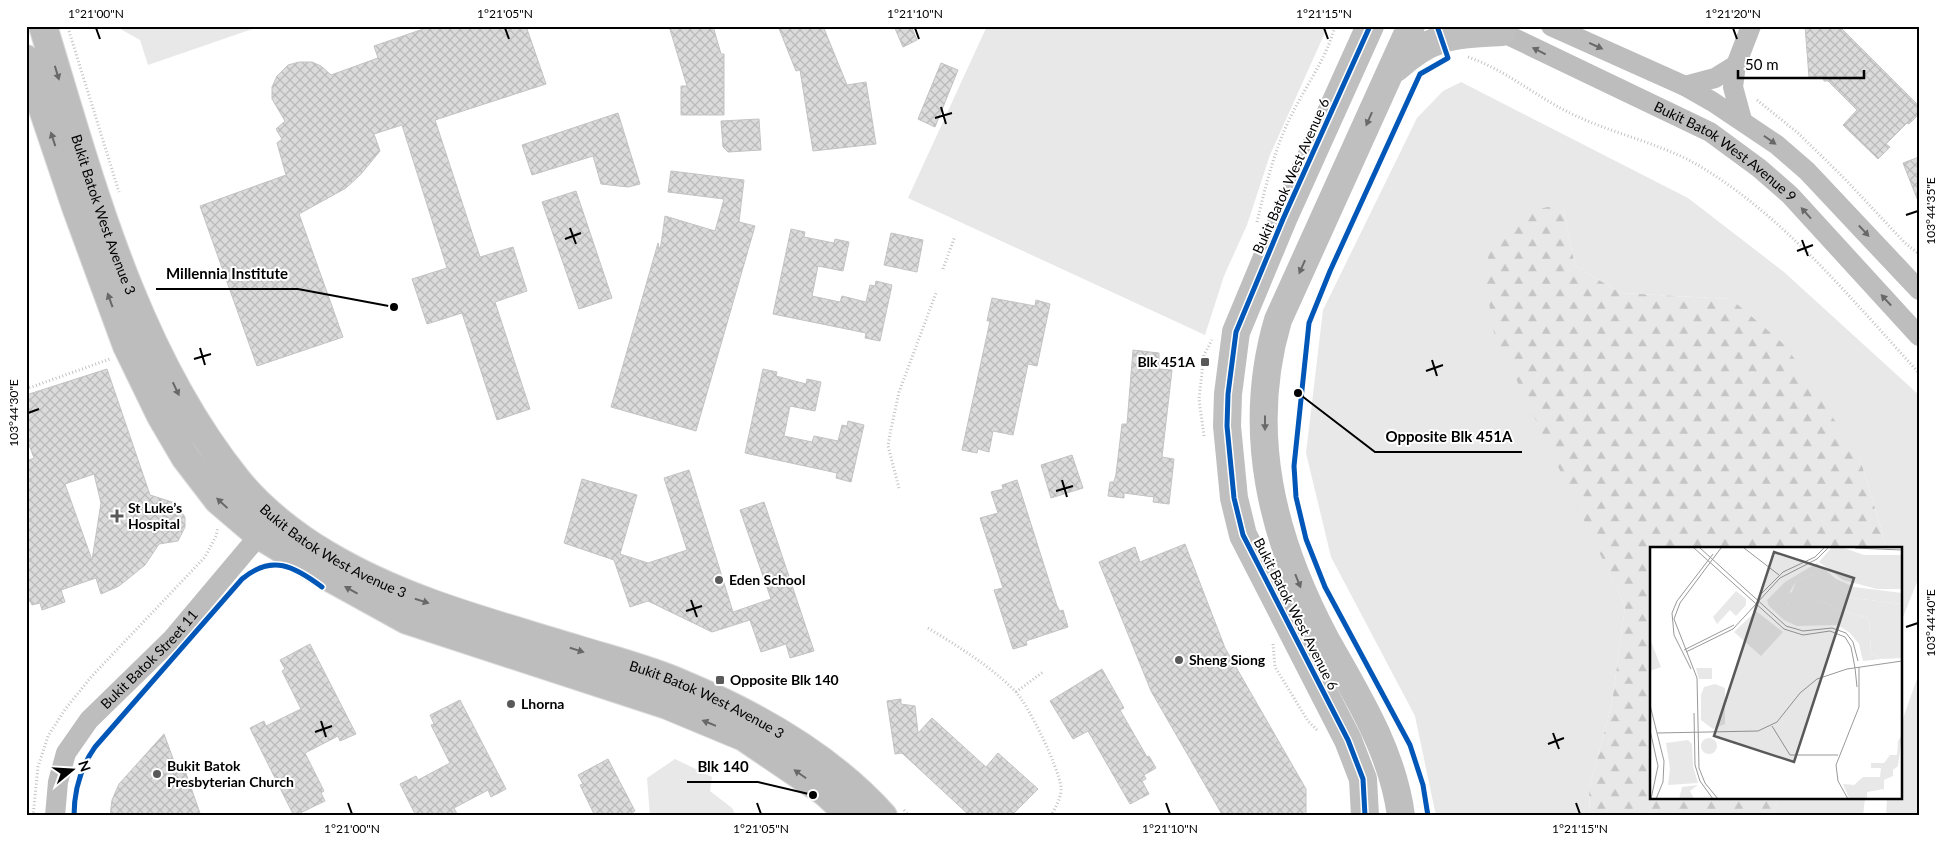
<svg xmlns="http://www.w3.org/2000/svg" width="1945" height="842" viewBox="0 0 1945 842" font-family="Lato,sans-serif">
	<defs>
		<pattern id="forest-firs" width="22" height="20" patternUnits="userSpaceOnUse" patternTransform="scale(1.25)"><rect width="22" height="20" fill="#e8e8e8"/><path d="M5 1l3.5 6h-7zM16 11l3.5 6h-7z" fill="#c5c5c5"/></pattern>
		<pattern id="building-cross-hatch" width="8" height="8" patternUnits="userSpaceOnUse" patternTransform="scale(1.25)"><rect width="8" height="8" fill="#dbdbdb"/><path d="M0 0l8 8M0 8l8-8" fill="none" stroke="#bababa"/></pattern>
	</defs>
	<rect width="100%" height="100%" fill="#fff"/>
	<g fill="#e8e8e8">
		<path d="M115,26H261L148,65L140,40Z"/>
		<path d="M987,26H1328L1270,155L1247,225L1224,276L1205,335L908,198Z"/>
		<path d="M1461,82L1688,198L1784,272L1919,395V577L1901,622V548H1887L1860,459L1731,299L1621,293L1575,266L1563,208L1586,524L1625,606L1612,703L1589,789L1590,816H1436L1415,716L1331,557L1306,453L1323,310L1417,118L1443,91Z"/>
		<path d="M1919,673V816H1886L1887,798H1901V724Z"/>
		<path d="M675,759L712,777L710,791L732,808L736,816H650L647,778Z"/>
		<path d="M1778,798H1865L1863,816H1772Z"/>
	</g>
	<path fill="url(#forest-firs)" d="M1548,207L1563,208L1575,266L1621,293L1731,299L1786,346L1860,459L1887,548H1651V798H1778L1772,816H1590L1589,789L1612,703L1625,606L1494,333L1485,279L1491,238L1521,213Z"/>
	<g fill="url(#building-cross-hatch)" stroke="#c3c3c3" fill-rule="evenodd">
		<path d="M432,26H526L546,84L435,120L480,257L513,247L527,291L495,302L530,409L497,420L462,313L427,324L412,279L447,268L402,125L374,134L380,151L361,174L346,188L299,214L343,337L257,366L200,206L286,175L277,143L282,139L276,129L285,121L272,99V87L277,76L288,65L299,62H312L321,66L331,75L378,58L374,46Z"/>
		<path d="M669,26H713L721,54H724V115H681V86H687Z"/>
		<path d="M778,26H823L847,85L866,82L876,144L813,151L800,70L796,71Z"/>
		<path d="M894,26H911L917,40L903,47Z"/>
		<path d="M1805,26H1839L1919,106V114L1909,124L1907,123L1886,144L1890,147L1878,159L1843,125L1857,110L1828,81H1824L1823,76L1809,77Z"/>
		<path d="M941,63L958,70L935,127L918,119Z"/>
		<path d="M618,113L640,184L628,187L601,184L593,156L532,175L522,145Z"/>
		<path d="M759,119L761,150L728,152L723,147L721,121Z"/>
		<path d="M1919,157V201H1918L1903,163Z"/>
		<path d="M671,171L744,180L739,222L755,226L696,431L611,407L658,243L660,251L665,216L715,231L724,199L668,192Z"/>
		<path d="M576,191L612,298L579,309L542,202Z"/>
		<path d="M791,229L805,232L804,237L834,243L835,239L849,242L843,271L818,266L812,296L840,302L842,296L866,302L870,285L875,286L876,281L892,285L880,341L865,338L866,333L773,314Z"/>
		<path d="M891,233L923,240L917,272L884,265Z"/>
		<path d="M992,298L1035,306L1036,300L1050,304L1037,366L1028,364L1013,435L993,431L989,452L978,449L977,453L962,450L990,321H987Z"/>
		<path d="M1133,350L1159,353V369L1172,370L1162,457L1174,459L1169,504L1153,502L1154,497L1124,493V498L1108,496L1110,482H1114L1116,474L1122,424H1127Z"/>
		<path d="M107,369L150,495L175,503L185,517V527L178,541L159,544L145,565L119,586L101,594L96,578L61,590L65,602L42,610L40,603L32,605L30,601L26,602V461L34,458L26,437V395ZM94,474L101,503L92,560L65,484Z"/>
		<path d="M763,369L777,372L776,376L806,384L807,379L821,382L815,411L790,406L784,436L812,442L814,436L838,441L842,425L847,426L848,421L864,425L851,482L836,478L837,473L745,453Z"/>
		<path d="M1072,455L1083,488L1051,498L1041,465Z"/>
		<path d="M689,470L733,612L771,599L740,510L764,502L814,651L790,658L786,644L761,652L750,620L712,632L648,601L630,607L614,560L564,543L582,479L637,495L620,554L648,563L687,550L664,478Z"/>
		<path d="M1017,480L1057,606L1060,611L1063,610L1068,627L1026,641L1027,645L1013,649L994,590L1003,588L980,518L998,513L991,492L1003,489L1002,485Z"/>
		<path d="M1185,544L1225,648L1306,789V816H1223L1151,691L1099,562L1135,547L1140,562Z"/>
		<path d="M310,644L356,734L340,741L338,736L305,753L324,791L321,793L325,801L294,816L250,728L264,721L266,726L301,709L282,671L285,669L280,660Z"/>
		<path d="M1102,669L1124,708L1120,710L1147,757L1149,756L1156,768L1144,775L1146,779L1142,781L1149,794L1130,804L1088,731L1073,739L1050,701Z"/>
		<path d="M901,699V704L915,706L918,733L932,718L986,767L998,753L1038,789L1011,816H970L902,753L895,754L887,701Z"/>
		<path d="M460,700L506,789L491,797L488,790L454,808L458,816H416L400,784L416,776L418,780L450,763L431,725L434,724L430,715Z"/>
		<path d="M164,734L175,764L182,762L201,816H110L112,800L119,784Z"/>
		<path d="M608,759L635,811L626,816H595L580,785L583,784L578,775Z"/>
	</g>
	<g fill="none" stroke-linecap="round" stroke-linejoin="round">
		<defs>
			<g id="primary">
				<path id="s3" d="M43,26C90,180 134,352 237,480C260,509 295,536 327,555C404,601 491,623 576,649C611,660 648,669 682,684C754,714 830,757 883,816"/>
				<path d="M26,59L76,207L127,346L161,416L185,457L218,500L259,535L320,572L407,620L667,705L744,737L825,792L851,816"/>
			</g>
		</defs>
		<use href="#primary" stroke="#dbdbdb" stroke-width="30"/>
		<g stroke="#c2c2c2" stroke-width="3" stroke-dasharray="1 2.5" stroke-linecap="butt">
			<path d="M69,31L119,192"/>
			<path d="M1468,57C1506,70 1535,96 1570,113C1614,135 1664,143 1706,170C1787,220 1855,303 1919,373"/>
			<path d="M1757,100L1798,133L1845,179L1905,243L1919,254"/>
			<path d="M1257,222C1266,184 1275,147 1293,112C1307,84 1327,57 1335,26"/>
			<path d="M943,269L955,236"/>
			<path d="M26,389L110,359"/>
			<path d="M1204,436L1199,399L1204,355L1212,340"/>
			<path d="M899,488L888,446L891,429L899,392L936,293"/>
			<path d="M928,628C959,647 989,665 1015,691C1029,706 1058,766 1061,787C1062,797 1055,808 1051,816"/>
			<path d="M1273,644L1275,667L1308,721L1317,730"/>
			<path d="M1016,692L1043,672"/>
			<path d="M904,810L909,816"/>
			<path d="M33,816L38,767L48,736L66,708L92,676L205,557L216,536L218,527"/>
		</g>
		<g stroke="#bdbdbd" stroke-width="20">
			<path d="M1551,26L1685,86L1713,102L1777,145L1807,171L1919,290"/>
			<path id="s1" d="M1491,27L1710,132L1759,168L1790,195L1919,336"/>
			<path d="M1685,86L1715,78L1736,65"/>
			<path d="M1742,120L1733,87L1736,65L1751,26"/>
			<path id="s2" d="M55,816L58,782L66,753L89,720L172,639L267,526"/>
		</g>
		<g stroke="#bfbfbf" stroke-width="28">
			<path d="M1396,68C1433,34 1454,35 1502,32"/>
			<path d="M1365,816L1363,779L1348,740L1243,535L1234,498L1227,426L1228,394L1236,332L1283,219L1370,26"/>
			<path d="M1401,816C1393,752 1357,695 1326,640C1272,539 1245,432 1278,320L1411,26"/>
		</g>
		<use href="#primary" stroke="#bdbdbd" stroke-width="28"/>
		<defs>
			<g id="cycleway">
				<path d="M74,816C74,791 81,767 95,747L242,579C272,554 294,566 322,587"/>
				<path d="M1365,816L1363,779L1348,740L1243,535L1234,498L1227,426L1228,394L1236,332L1283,219L1370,26"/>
				<path d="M1428,816L1423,785L1410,745L1325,587L1306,539L1296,497L1294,466L1309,323L1330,271L1420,74L1448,58L1437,26"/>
			</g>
		</defs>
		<use href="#cycleway" stroke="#fff" stroke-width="8"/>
		<use href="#cycleway" stroke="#0057b8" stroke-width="5"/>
	</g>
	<defs><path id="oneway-solid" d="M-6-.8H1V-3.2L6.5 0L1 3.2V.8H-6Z" transform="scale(1.25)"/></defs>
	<g fill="#686868">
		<use href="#oneway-solid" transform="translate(1596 46) rotate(24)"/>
		<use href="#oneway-solid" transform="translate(1539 51) rotate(-153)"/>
		<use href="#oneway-solid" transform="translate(57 73) rotate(73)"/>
		<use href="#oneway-solid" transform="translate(53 139) rotate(-108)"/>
		<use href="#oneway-solid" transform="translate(1770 140) rotate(35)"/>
		<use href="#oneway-solid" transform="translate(1806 213) rotate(-132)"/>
		<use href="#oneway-solid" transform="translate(1864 231) rotate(47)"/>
		<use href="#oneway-solid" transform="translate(110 300) rotate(-110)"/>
		<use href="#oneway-solid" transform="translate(1886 300) rotate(-133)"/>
		<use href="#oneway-solid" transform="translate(176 389) rotate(65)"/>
		<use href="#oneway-solid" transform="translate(222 503) rotate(-137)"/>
		<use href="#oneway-solid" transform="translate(351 590) rotate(-151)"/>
		<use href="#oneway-solid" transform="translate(422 601) rotate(18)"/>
		<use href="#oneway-solid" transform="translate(577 650) rotate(17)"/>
		<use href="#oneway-solid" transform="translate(709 723) rotate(-158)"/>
		<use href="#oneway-solid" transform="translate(800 774) rotate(-145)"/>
	</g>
	<g fill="#696969">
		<use href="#oneway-solid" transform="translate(1369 119) rotate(114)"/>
		<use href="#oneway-solid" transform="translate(1302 267) rotate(114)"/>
		<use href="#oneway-solid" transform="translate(1265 423) rotate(90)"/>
		<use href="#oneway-solid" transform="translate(1298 581) rotate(68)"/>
	</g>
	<path fill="none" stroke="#000" stroke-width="2" d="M96,28L100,39M505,28L509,39M915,28L919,39M1324,28L1328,39M1733,28L1737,39M941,107L946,124M935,118L952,113M1906,215L1918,211M570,228L576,244M565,239L581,233M1802,240L1808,256M1797,251L1813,245M200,348L205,365M194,359L211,354M1432,360L1437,376M1426,371L1443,365M28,413L39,409M1062,480L1067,497M1056,491L1073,486M691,600L697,617M686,611L702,606M1906,627L1918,623M321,721L326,737M315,732L332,726M1553,733L1559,749M1548,744L1564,738M348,803L352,814M757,803L761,814M1166,803L1170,814M1576,803L1580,814"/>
	<g fill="#595959" stroke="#fff" stroke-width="2">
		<rect x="1200" y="357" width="10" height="10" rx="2.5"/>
		<path d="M114.5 508.5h5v5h5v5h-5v5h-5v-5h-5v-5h5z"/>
		<circle cx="719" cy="580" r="5"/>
		<circle cx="1179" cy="660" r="5"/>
		<rect x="715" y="675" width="10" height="10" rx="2.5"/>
		<circle cx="511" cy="704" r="5"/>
		<circle cx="157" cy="774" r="5"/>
	</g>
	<g text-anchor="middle" stroke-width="4" stroke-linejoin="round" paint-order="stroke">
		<g font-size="14" fill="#000" stroke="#fff">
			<text dy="5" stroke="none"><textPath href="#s1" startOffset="266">Bukit Batok West Avenue 9</textPath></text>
			<text transform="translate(1291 176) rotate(-66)" y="5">Bukit Batok West Avenue 6</text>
			<text dy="5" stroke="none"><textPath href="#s3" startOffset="198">Bukit Batok West Avenue 3</textPath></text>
			<text dy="5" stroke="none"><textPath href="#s3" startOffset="618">Bukit Batok West Avenue 3</textPath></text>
			<text transform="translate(1296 614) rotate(63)" y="5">Bukit Batok West Avenue 6</text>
			<text dy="5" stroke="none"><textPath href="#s2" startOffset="190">Bukit Batok Street 11</textPath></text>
			<text dy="5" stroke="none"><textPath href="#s3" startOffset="1022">Bukit Batok West Avenue 3</textPath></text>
		</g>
		<g font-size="14" font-weight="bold" fill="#000" stroke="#fff" text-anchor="start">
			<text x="1195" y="367" text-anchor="end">Blk 451A</text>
			<text x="128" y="513">St Luke’s<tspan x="128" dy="16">Hospital</tspan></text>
			<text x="729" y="585">Eden School</text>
			<text x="1189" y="665">Sheng Siong</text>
			<text x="730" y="685">Opposite Blk 140</text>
			<text x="521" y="709">Lhorna</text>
			<text x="167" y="771">Bukit Batok<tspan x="167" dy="16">Presbyterian Church</tspan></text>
		</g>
	</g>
	<g transform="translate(1650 547)">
		<rect width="252" height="252" fill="#fff"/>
		<path d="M181,1H194L214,8H252V42H227L193,33L169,15ZM167,16L186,32L204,40L252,46V57L203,51L177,27H165L146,34L138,48L137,57L172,54L188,63L219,71L221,107L232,112L213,114L209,97L200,86L188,78L147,79L134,73L119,59L117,53L135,35ZM106,64L133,85L111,109L84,85ZM0,92L11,120L0,124ZM46,121H62V132H49ZM65,137L75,141V177L63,182L51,173V148L54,140ZM51 199a8 8 0 1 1 16 0a8 8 0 1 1-16 0ZM38,193L42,197L43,219L48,236L18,238L20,222L16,196ZM48,238L40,244L44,252H29L32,240Z" fill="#e8e8e8"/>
		<path d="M165,27H177L203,51L252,57V111L232,112L221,107L219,71L188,63L172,54L142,58L133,55L132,48L142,45L146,34Z" fill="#e8e8e8"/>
		<path d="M86,44L96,52V58L86,69L80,63L67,77L63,70ZM252,188L248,219L243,223V229L234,233V242L217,245V252L199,251L193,237L204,238L213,230H230L231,221H221V216H234L240,208H247L248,194Z" fill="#e8e8e8"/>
		<path fill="none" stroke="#999" stroke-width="1" d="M44,1L134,82L153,88L180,84L195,90L201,100L205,121M50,1L136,79L153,84L182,81L196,86L203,95L208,114M94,1L129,28M205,1L252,3M110,48L133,25L165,10L174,1M34,103L84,78M36,105L83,82L130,31L167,12L178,1M205,121L207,140M41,122L24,88L22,66L27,54L63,7M0,158L14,214L13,235L6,252M44,166L45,218L50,234L63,252M122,179L140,208H188M0,183L8,219L1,252M7,186L108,184L127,175L150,146L167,132L197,122L252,114M68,252L55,236L49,221L47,131L24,72L30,56L71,1M198,252L188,234L186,218L209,160V120"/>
		<path fill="#595959" fill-opacity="0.15" stroke="#595959" stroke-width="2.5" d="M124,5L204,31L144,215L64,189Z"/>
		<rect width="252" height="252" fill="none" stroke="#000" stroke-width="2.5"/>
	</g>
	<path fill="none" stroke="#000" stroke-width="2" d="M394 307L298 289H156M1298 393L1375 452H1522M813 795L758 782H687"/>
	<g fill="#000" stroke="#fff" stroke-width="2">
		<circle cx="394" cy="307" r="5"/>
		<circle cx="1298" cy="393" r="5"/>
		<circle cx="813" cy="795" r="5"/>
	</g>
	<g font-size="15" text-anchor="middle" font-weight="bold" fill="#000" stroke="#fff" stroke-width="4" stroke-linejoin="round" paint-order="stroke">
		<text x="227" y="279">Millennia Institute</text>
		<text x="1449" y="442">Opposite Blk 451A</text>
		<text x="723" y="772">Blk 140</text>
	</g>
	<rect width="1945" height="842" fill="none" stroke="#ffffff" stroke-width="55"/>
	<g transform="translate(72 770) rotate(72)" stroke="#ffffff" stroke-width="4" paint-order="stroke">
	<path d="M0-4L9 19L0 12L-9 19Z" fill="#000000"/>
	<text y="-8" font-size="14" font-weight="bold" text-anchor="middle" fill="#000000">N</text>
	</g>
	<path d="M1738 70v8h126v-8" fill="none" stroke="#000000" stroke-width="2.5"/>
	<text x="1745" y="70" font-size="15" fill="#000000" stroke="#ffffff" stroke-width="4" paint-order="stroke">50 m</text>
	<rect x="28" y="28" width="1890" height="786" fill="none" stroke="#000" stroke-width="2"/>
	<g font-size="12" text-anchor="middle" fill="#000">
		<text x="96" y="18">1°21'00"N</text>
		<text x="505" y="18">1°21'05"N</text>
		<text x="915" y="18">1°21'10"N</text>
		<text x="1324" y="18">1°21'15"N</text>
		<text x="1733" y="18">1°21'20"N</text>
		<text transform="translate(1931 211) rotate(-90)" y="4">103°44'35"E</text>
		<text transform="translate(14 413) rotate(-90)" y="4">103°44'30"E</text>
		<text transform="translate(1931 623) rotate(-90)" y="4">103°44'40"E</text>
		<text x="352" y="833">1°21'00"N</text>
		<text x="761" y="833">1°21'05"N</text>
		<text x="1170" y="833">1°21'10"N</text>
		<text x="1580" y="833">1°21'15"N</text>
	</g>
</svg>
